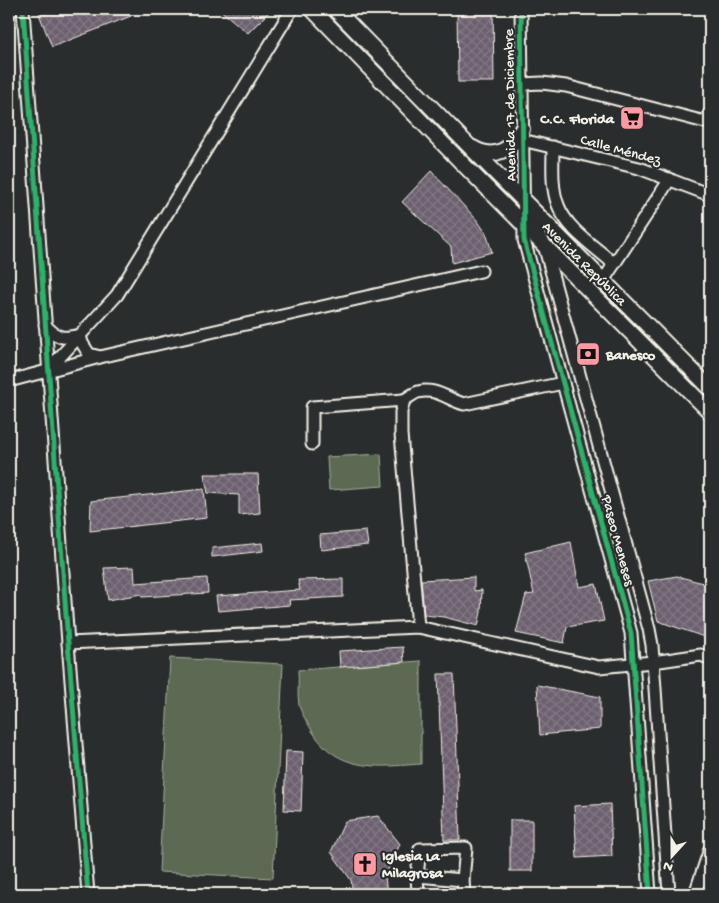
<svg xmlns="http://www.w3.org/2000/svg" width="719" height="903" viewBox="0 0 719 903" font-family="'Gochi Hand',sans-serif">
	<defs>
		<pattern id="building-cross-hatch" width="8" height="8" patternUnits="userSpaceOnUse" patternTransform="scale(1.25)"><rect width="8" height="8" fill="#6d6170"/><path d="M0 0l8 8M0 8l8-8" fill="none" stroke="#827884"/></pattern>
	</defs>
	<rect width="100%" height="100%" fill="#2a2d2e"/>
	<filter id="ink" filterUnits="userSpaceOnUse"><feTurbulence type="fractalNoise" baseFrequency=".02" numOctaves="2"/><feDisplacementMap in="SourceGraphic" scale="10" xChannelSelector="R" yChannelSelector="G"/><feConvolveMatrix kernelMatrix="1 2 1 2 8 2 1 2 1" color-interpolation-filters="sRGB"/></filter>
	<g filter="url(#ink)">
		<g fill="#5c6a52" stroke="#a8ae9d">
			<path d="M381,454L383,486L329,490L327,457Z"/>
			<path d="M170,658L283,664L273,878L159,872Z"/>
			<path d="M421,661V764C377,767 337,773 311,729C307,722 301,713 299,705C297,694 299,681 298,670Z"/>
		</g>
		<g fill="url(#building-cross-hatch)" stroke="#f4f1e8">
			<path d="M51,9H128L131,16L52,47L39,14Z"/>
			<path d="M219,9H272L248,33Z"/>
			<path d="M457,9H493L494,82H458Z"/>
			<path d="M431,171L477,220L486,233L492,252L452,263L451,247L402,202Z"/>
			<path d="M204,474H258L260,513L239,515V495L208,493Z"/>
			<path d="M204,489L207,518L90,531L91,501Z"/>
			<path d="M366,531L368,545L321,550L320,535Z"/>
			<path d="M571,542L579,587L596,584L604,621L567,627L564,643L516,633L526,595L534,594L525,553Z"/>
			<path d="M262,543L263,551L212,557V548Z"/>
			<path d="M134,567L135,583L207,578L208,593L142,597L141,594L108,600L104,568Z"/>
			<path d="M677,576L710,585V639L658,621L648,581Z"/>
			<path d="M474,577V591L482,590L481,612L478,626L444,617L424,615L421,580Z"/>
			<path d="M343,579V597L289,600L290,605L218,611L216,596L300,590L298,580Z"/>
			<path d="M403,647L404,662L340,667L339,651Z"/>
			<path d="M438,674H454L460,840H444Z"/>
			<path d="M537,685L600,697V729L540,735Z"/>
			<path d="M286,751L303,752L301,811L284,810Z"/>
			<path d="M610,804L612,856L577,858L574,806Z"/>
			<path d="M378,816L400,844L385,876L387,894H353L351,880L331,852L345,821Z"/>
			<rect x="510" y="820" width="22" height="51"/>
		</g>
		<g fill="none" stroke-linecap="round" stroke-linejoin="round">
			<defs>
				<g id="minor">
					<path d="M23,9L68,643L88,894"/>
					<path d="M521,9L524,240L631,633L650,894"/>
					<path d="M521,84L542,83L566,86L705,122L710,113"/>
					<path d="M522,140L639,168L710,195"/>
					<path d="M553,147C553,166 551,187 558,205C567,230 596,247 614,264"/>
					<path d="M525,204L544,245L649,629L652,645L669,894"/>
					<path d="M603,281L670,179"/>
					<path d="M45,325C58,339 62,339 80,335L82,343L89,354L100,357"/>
					<path d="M48,370L117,295L292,9"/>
					<path d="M9,381L100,357L481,271"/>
					<path d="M312,444V407L404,400"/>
					<path d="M418,627L401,434V412L404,400C408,398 414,393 418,392C435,387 449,400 464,404L563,383"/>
					<path d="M68,643L418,627L599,667L653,662L701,655L710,659"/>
					<path d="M417,876L463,880"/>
					<path d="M418,894L417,876L420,849L466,848L463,880L464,894"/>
					<path d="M695,894L710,849"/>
				</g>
				<g id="major">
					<path d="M312,9L460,161L710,412"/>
					<path d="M335,9L472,149L710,388"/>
					<path d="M473,148C494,161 513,149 522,129"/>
				</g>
			</defs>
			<use href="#minor" stroke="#f4f1e8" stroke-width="15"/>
			<use href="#major" stroke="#f4f1e8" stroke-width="18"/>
			<use href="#minor" stroke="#2a2d2e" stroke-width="11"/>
			<use href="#major" stroke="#2a2d2e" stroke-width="14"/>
			<defs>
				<g id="cycleway">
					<path d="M23,9L68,643L88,894"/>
					<path d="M521,9L524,240L631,633L650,894"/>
				</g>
			</defs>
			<use href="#cycleway" stroke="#2a2d2e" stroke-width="8"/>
			<use href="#cycleway" stroke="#2db169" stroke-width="5"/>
		</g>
	</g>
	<defs>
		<symbol id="supermarket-square" viewBox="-11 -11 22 22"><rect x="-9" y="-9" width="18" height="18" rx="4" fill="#ff9aa2" stroke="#2a2d2e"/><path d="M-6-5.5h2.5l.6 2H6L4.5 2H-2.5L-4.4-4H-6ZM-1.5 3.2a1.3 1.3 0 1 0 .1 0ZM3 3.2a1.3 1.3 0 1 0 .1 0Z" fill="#111"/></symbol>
		<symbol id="bank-square" viewBox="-11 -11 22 22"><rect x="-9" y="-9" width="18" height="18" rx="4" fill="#ff9aa2" stroke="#2a2d2e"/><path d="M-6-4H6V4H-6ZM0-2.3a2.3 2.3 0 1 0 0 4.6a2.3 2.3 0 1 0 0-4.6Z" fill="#111"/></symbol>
		<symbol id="church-square" viewBox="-11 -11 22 22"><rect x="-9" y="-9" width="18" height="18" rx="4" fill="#ff9aa2" stroke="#2a2d2e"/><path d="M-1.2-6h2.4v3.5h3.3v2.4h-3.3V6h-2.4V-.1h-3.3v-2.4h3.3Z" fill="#111"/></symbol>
	</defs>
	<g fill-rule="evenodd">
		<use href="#supermarket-square" x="618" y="104" width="28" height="28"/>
		<use href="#bank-square" x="574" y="340" width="28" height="28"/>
		<use href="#church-square" x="351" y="850" width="28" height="28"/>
	</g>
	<g text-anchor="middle" stroke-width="4.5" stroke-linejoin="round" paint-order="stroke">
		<g font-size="15" fill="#f4f1e8" stroke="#2a2d2e">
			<text transform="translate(509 105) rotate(-91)" y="5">Avenida 17 de Diciembre</text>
			<text transform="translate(621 149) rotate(15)" y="5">Calle Méndez</text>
			<text transform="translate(585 263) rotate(45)" y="5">Avenida República</text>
			<text transform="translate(619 540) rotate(75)" y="5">Paseo Meneses</text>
		</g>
		<g font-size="15" font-weight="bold" fill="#f4f1e8" stroke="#2a2d2e" text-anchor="start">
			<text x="614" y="123" text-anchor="end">C.C. Florida</text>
			<text x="606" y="359">Banesco</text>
			<text x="382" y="860">Iglesia La<tspan x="382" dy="17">Milagrosa</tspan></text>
		</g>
	</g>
	<rect width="719" height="903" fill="none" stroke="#2a2d2e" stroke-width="30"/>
	<rect x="15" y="15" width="689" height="873" fill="none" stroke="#f4f1e8" stroke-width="2" filter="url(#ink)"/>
	<g transform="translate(672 856) rotate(201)" stroke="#2a2d2e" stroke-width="4" paint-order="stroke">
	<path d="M0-4L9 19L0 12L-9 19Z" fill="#f4f1e8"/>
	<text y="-8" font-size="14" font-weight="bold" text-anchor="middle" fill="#f4f1e8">N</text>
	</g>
</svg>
